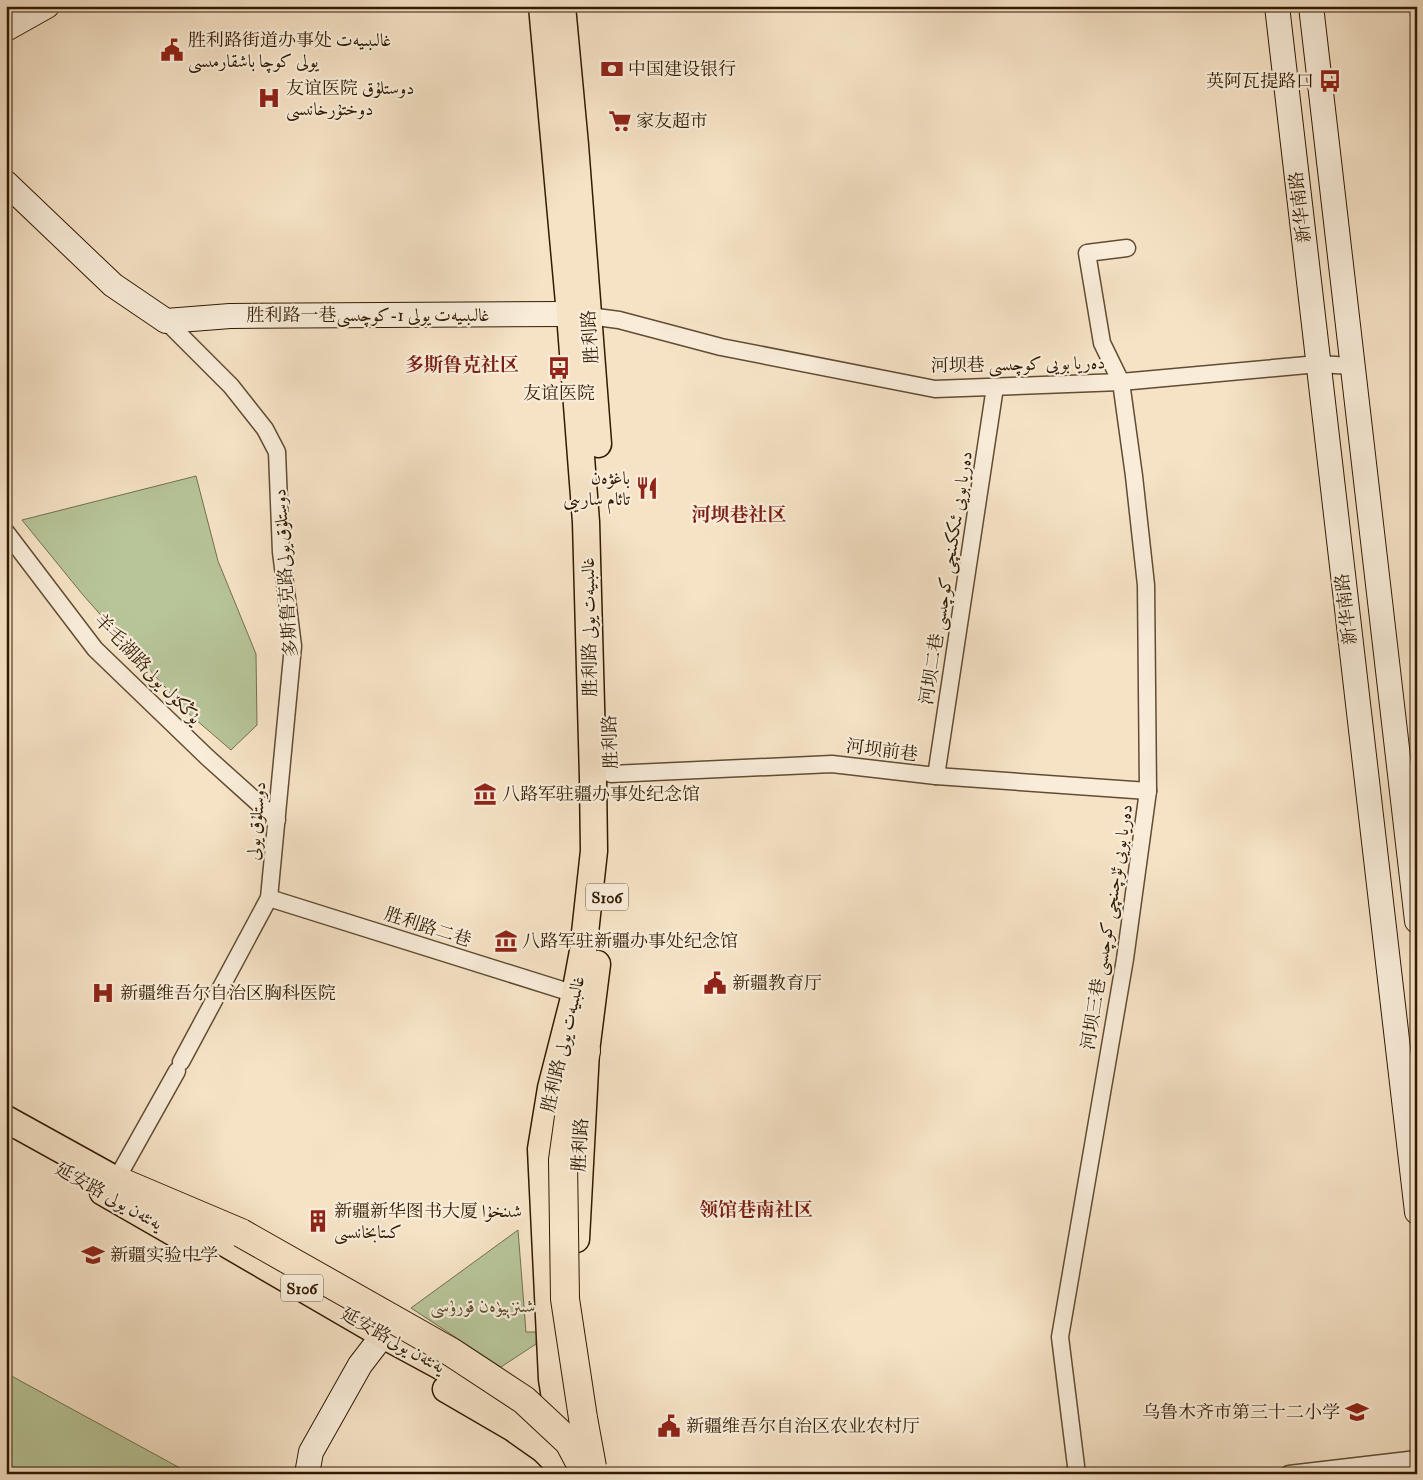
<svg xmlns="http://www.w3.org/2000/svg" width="1423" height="1480" viewBox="0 0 1423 1480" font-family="'IM FELL Double Pica',Amiri,'Noto Serif SC',serif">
	<rect width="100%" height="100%" fill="#f6e3c6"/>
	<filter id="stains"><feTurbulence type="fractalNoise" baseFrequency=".004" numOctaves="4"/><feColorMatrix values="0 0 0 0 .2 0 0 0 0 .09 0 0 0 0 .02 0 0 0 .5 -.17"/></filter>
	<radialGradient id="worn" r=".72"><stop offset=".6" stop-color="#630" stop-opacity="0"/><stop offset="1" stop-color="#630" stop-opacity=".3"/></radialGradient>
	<g fill="#b7c599" stroke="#74704e">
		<path d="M196,476L218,561L256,654L257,725L231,750L188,713L83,595L22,520Z"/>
		<path d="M518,1230L526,1332H537L536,1344L501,1367L411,1308Z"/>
		<path d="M6,1373L191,1474H6Z"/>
	</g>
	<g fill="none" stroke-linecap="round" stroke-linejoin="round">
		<defs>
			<g id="street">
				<path d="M7,6L9,13"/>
				<path d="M581,315L619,320L721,347L935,389L1121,382L1318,364L1352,366"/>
				<path d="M166,321L231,386L265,429L277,452L281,552L293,646L269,898L181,1062"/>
				<path d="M6,532L95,649L207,757L277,820"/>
				<path d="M611,774L832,764L936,776L1148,791"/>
				<path d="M936,776L995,387"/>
				<path d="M269,898L575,994"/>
				<path d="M116,1180L177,1071"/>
				<path d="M1077,1474L1060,1337L1125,959L1148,791L1146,585L1134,476L1121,382L1102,343L1087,253L1127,248"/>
				<path d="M1289,1474L1417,1459"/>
			</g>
			<g id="secondary">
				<path d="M1277,6L1417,1212"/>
				<path d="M1311,6L1417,921"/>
				<path d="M6,29L47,6"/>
				<path d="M6,183L113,285L166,321L230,316L570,314"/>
				<path d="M307,1474L311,1452L360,1365L383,1335"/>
			</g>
			<g id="primary">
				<path d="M542,6L570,314L586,522L593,778L594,851L583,951L575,994L551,1088L541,1149L552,1379L560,1431L570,1474"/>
				<path d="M562,6L575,145L598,444"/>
				<path d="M6,1119L136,1191"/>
				<path d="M103,1192L197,1246"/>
				<path d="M182,1218L383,1335L516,1407"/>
				<path d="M576,1239L586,1051L597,964"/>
				<path d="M446,1389L513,1428L544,1450L568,1474"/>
			</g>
			<g id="highway">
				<path d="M569,1117L586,1051"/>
				<path d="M116,1180L241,1233"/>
			</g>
		</defs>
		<use href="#street" stroke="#624c33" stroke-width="19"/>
		<use href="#secondary" stroke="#311a02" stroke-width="26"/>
		<use href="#primary" stroke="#311a02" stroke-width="29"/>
		<use href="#highway" stroke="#311a02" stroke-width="30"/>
		<use href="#street" stroke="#f9edda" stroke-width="16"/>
		<use href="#secondary" stroke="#f9edda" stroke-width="24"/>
		<use href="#primary" stroke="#f6e3c6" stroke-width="26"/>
		<use href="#highway" stroke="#f6e3c6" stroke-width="28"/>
		<defs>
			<g id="highway-bridge">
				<path d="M569,1117L563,1160L565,1299L583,1418L592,1467"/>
				<path d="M241,1233L451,1352L524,1400L569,1442L586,1474"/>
			</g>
		</defs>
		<use href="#highway-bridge" stroke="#311a02" stroke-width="30" stroke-linecap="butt"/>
		<use href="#highway-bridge" stroke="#f6e3c6" stroke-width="28"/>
	</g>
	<defs>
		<symbol id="civic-bare" viewBox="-9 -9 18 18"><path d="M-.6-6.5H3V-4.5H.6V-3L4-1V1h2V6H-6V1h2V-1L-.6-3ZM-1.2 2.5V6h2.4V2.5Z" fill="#8f2418" stroke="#f9edda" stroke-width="2.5" paint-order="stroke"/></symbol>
		<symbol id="bank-bare" viewBox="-9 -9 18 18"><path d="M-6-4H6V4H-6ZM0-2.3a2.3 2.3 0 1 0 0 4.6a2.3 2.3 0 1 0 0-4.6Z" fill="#8f2418" stroke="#f9edda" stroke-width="2.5" paint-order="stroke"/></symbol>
		<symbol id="bus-bare" viewBox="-9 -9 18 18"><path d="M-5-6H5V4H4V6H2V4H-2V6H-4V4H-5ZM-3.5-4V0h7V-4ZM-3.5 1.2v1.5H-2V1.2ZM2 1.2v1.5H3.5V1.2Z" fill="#8f2418" stroke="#f9edda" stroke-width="2.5" paint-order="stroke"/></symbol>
		<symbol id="hospital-bare" viewBox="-9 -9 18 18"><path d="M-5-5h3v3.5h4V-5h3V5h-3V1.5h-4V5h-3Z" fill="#8f2418" stroke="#f9edda" stroke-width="2.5" paint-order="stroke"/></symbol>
		<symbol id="supermarket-bare" viewBox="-9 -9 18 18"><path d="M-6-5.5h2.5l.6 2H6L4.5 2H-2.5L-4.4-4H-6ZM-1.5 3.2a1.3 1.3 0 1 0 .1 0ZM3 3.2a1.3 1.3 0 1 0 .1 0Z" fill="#8f2418" stroke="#f9edda" stroke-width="2.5" paint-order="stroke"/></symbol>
		<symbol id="restaurant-bare" viewBox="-9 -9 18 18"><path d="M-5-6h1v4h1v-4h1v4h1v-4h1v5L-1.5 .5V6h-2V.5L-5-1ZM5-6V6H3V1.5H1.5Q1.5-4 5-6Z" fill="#8f2418" stroke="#f9edda" stroke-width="2.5" paint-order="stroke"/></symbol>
		<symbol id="museum-bare" viewBox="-9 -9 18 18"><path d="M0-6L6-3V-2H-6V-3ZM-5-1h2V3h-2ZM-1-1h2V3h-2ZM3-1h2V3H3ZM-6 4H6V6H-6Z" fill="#8f2418" stroke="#f9edda" stroke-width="2.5" paint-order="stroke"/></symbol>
		<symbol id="building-bare" viewBox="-9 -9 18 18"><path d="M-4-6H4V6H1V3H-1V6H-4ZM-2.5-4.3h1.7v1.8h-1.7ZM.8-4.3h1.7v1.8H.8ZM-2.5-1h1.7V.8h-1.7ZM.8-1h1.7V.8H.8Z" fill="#8f2418" stroke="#f9edda" stroke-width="2.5" paint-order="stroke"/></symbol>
		<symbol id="school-bare" viewBox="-9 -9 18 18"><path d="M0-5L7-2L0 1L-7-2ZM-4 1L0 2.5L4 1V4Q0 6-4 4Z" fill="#8f2418" stroke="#f9edda" stroke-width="2.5" paint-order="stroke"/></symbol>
	</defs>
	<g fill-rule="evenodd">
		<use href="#civic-bare" x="156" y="34" width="32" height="32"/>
		<use href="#bank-bare" x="596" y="53" width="32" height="32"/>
		<use href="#bus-bare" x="1314" y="65" width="32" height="32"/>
		<use href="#hospital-bare" x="253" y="82" width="32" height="32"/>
		<use href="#supermarket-bare" x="604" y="105" width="32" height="32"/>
		<use href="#bus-bare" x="543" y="352" width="32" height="32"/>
		<use href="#restaurant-bare" x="631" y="472" width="32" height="32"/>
		<use href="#museum-bare" x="469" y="778" width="32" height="32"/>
		<use href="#museum-bare" x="490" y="925" width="32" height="32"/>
		<use href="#civic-bare" x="699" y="967" width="32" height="32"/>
		<use href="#hospital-bare" x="87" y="977" width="32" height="32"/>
		<use href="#building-bare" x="302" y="1205" width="32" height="32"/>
		<use href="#school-bare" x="77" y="1239" width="32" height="32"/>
		<use href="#school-bare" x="1341" y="1396" width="32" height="32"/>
		<use href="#civic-bare" x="653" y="1410" width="32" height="32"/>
	</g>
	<g text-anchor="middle" stroke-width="4.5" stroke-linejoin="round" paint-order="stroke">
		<g fill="#f9edda" stroke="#6d5943" stroke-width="1">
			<rect x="586" y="883.5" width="42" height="27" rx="4"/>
			<rect x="281" y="1274.5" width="42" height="27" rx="4"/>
		</g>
		<g font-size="16" font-weight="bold" fill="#311a02">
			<text x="607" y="903">S106</text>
			<text x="302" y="1294">S106</text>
		</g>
		<g font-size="18" fill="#311a02" stroke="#f9edda" text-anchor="start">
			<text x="188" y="46">胜利路街道办事处 غالىبىيەت<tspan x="188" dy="21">يولى كوچا باشقارمىسى</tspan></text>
			<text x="628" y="75">中国建设银行</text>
			<text x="1314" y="87" text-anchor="end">英阿瓦提路口</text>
			<text x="286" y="94">友谊医院 دوستلۇق<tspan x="286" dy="21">دوختۇرخانىسى</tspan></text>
			<text x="636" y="127">家友超市</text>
			<text x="559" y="399" text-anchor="middle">友谊医院</text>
			<text x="630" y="484" text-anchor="end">باغۋەن<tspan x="630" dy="21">تائام سارىيى</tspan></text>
			<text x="502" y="800">八路军驻疆办事处纪念馆</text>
			<text x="522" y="947">八路军驻新疆办事处纪念馆</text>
			<text x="732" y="989">新疆教育厅</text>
			<text x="120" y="999">新疆维吾尔自治区胸科医院</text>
			<text x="334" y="1217">新疆新华图书大厦 شىنخۇا<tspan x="334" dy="21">كىتابخانىسى</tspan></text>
			<text x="110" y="1261">新疆实验中学</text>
			<text x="1340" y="1418" text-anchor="end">乌鲁木齐市第三十二小学</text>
			<text x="686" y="1432">新疆维吾尔自治区农业农村厅</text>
		</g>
		<g font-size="18" fill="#311a02" stroke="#f9edda">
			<text transform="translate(1300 207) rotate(-97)" y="6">新华南路</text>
			<text x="368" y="321">胜利路一巷غالىبىيەت يولى 1-كوچىسى</text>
			<text transform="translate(590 337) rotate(-94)" y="6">胜利路</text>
			<text transform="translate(1018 364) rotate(-1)" y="6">河坝巷 دەريا بويى كوچىسى</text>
			<text transform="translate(285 573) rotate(-94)" y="6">多斯鲁克路دوستلۇق يولى</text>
			<text transform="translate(946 578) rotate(-81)" y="6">河坝二巷 دەريا بويى ئىككىنچى كوچىسى</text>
			<text transform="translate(1346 609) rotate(-97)" y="6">新华南路</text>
			<text transform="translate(589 627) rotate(-91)" y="6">胜利路 غالىبىيەت يولى</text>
			<text transform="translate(148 669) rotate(46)" y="6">羊毛湖路يۇڭكۆل يولى</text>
			<text transform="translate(610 742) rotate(-92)" y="6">胜利路</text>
			<text transform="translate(882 750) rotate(7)" y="6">河坝前巷</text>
			<text transform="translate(256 821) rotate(-85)" y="6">دوستلۇق يولى</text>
			<text transform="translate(428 927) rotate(18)" y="6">胜利路二巷</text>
			<text transform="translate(1107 927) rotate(-81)" y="6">河坝三巷 دەريا بويى ئۈچىنچى كوچىسى</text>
			<text transform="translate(563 1044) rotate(-77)" y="6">胜利路 غالىبىيەت يولى</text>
			<text transform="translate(580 1145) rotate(-87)" y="6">胜利路</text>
			<text transform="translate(109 1196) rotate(29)" y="6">延安路 يەنئەن يولى</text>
			<text transform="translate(393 1340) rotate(29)" y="6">延安路يەنئەن يولى</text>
		</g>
		<g font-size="18" font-style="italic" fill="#594d2f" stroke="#f9edda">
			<text x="483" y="1312">شىنزېيۈەن قورۇسى</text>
		</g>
		<g font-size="19" font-weight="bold" fill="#7a1f14" stroke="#f9edda">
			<text x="462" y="371">多斯鲁克社区</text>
			<text x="739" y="521">河坝巷社区</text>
			<text x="756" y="1216">领馆巷南社区</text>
		</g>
	</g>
	<rect width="1423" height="1480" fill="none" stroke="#f6e3c6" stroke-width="25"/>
	<rect x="8" y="8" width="1408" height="1465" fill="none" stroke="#311a02" stroke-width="2.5"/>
	<rect x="12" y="12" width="1398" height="1455" fill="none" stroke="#311a02"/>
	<rect width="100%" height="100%" filter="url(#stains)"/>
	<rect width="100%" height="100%" fill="url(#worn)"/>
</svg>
